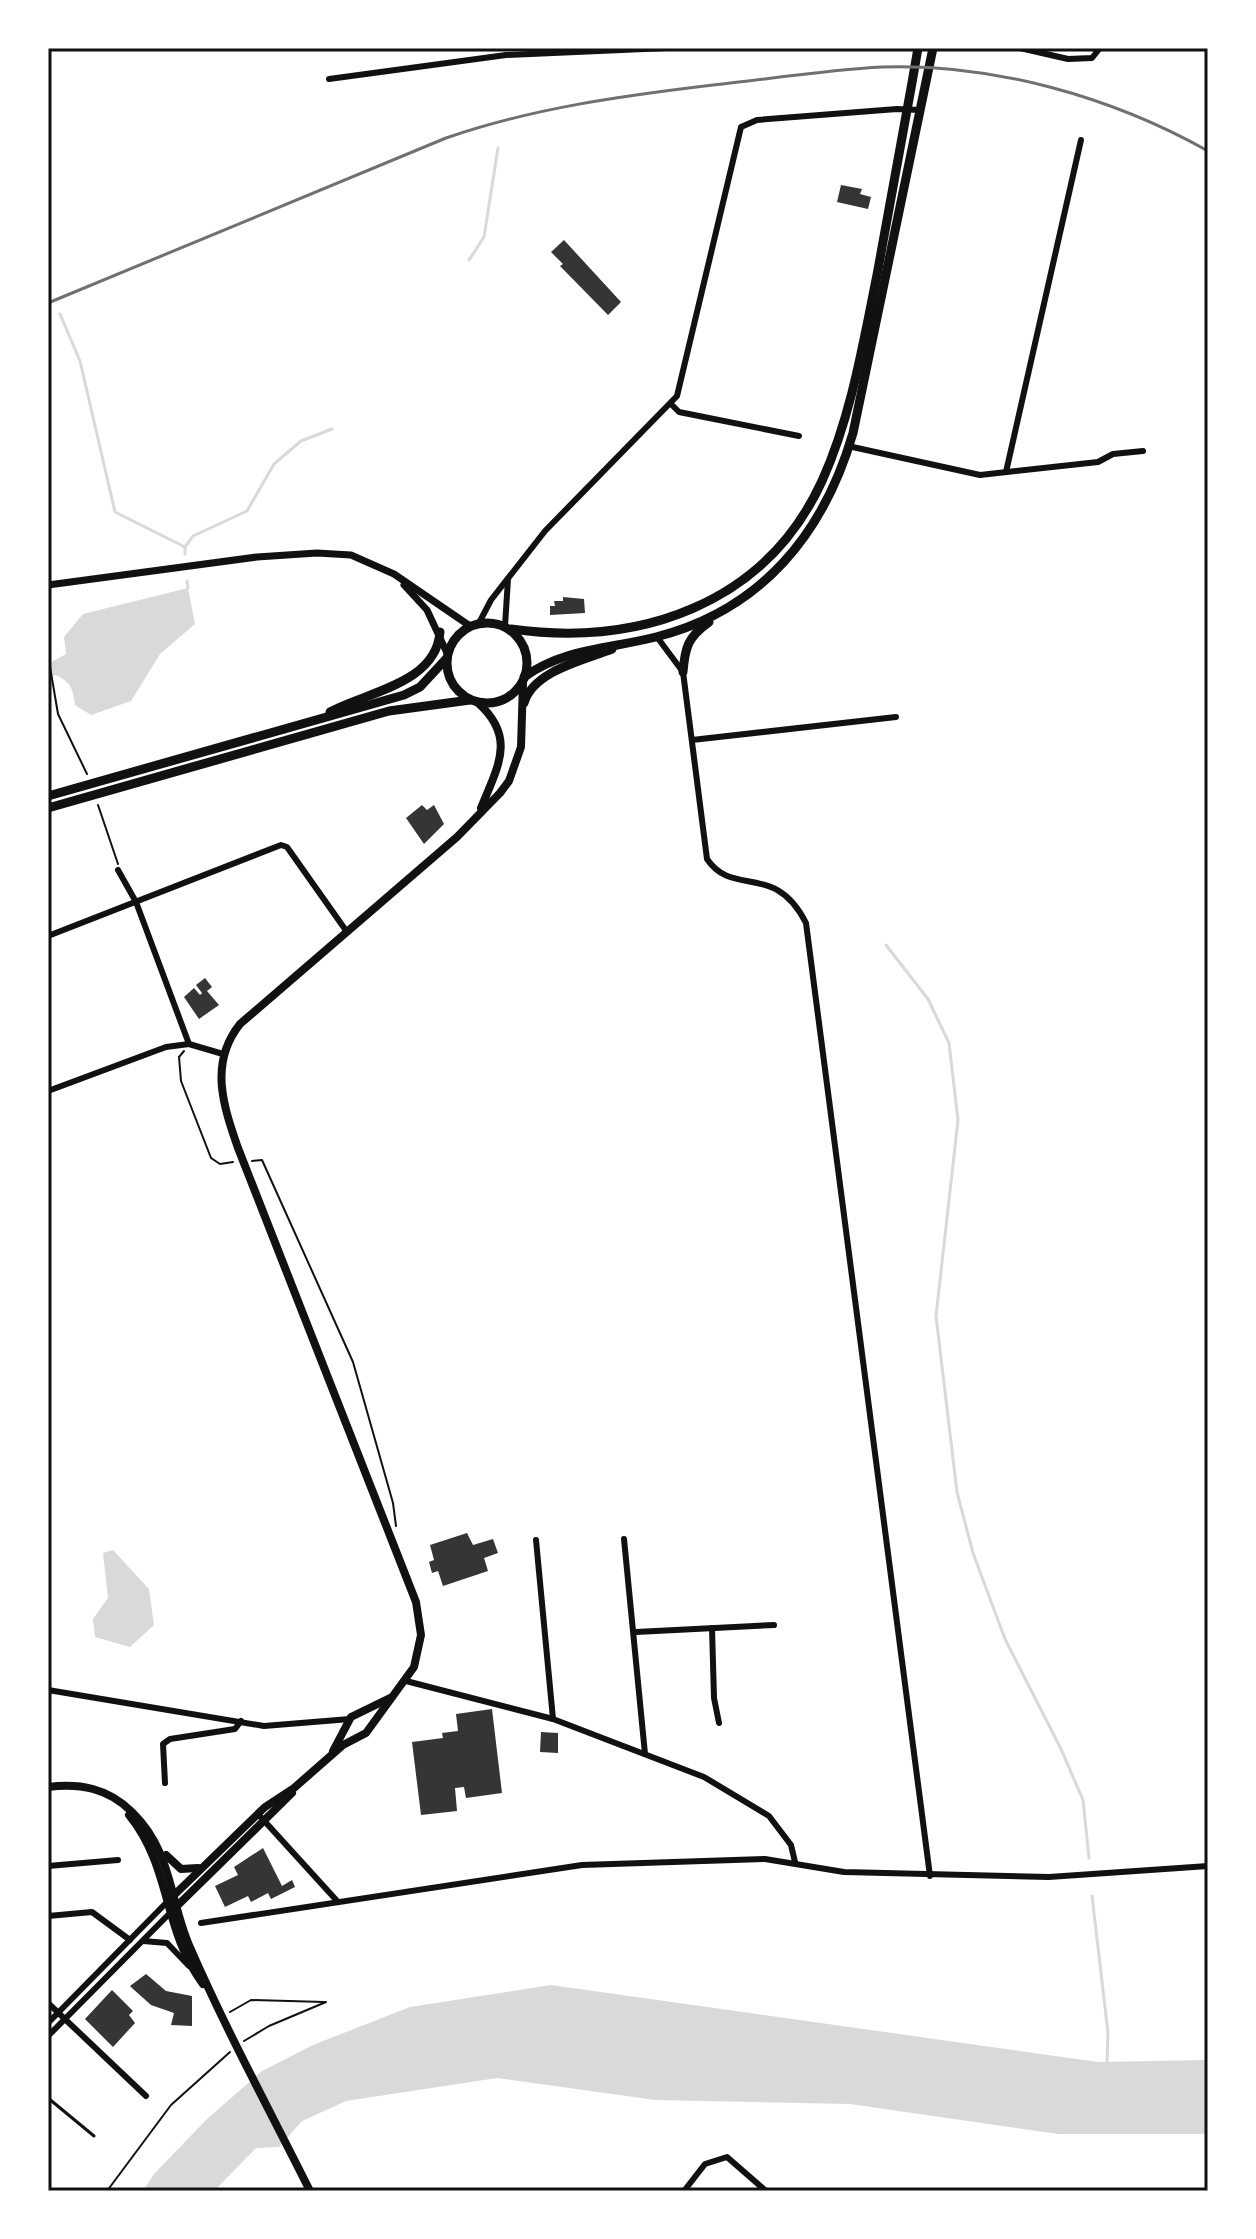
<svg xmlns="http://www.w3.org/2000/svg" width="1256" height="2239" viewBox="0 0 1256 2239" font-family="Jost,sans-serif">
	<rect width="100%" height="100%" fill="#fff"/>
	<g fill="#d9d9d9">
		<path d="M188,588L195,624L160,654L131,701L91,715L75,705C73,689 71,681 55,675L48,677V664L66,654L64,637L83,614Z"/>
		<path d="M113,1550L149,1589L154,1625L130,1647L95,1637L93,1619L108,1598L103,1553Z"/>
		<path d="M551,1985L1098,2062L1208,2060V2134H1058L850,2104L655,2100L497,2078L346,2101L302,2121L279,2147L256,2148L214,2191H143L154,2174L207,2119L262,2071L313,2045L410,2007Z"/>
	</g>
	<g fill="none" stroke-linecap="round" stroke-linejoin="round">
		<g stroke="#d9d9d9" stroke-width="3">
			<path d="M469,260L484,237L498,148"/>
			<path d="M60,314L80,361L115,512L185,547"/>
			<path d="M185,554V547L193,536L247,511L274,464L301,441L332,429"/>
			<path d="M187,581L188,588"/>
			<path d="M886,945L928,999L949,1043L958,1120L936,1316L957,1492L973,1553L1005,1639L1061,1749L1083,1800L1089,1858"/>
			<path d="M1092,1896L1108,2033L1107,2063"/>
		</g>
	</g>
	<g fill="#353535">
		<path d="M841,185L862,189L860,194L871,197L868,209L837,202Z"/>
		<path d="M564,240L621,302L608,315L560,266L563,264L551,252Z"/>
		<path d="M563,597L584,599L585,613L550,615V606H555L554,601H563Z"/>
		<path d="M422,805L427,810L434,805L444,824L424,844L406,818Z"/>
		<path d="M205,978L212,987L207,991L219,1005L199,1019L184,997L194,988L200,995L202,993L196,985Z"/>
		<path d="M467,1533L473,1545L493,1539L498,1553L484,1558L488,1571L443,1586L438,1571L432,1573L429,1562L434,1560L430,1545Z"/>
		<path d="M492,1709L502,1793L466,1798L464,1787L455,1788L457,1811L421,1815L412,1742L443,1738L442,1733L458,1731L456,1714Z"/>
		<path d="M541,1732L558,1733V1753L540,1752Z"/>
		<path d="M263,1848L282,1886L292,1880L295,1887L271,1899L268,1893L251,1902L248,1896L225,1907L215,1886L238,1875L234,1867Z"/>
		<path d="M146,1974L166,1991L192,1996V2026L171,2025L174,2013L151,2005L132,1988L130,1986Z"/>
		<path d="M112,1990L133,2011L129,2015L135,2023L113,2047L85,2019Z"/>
	</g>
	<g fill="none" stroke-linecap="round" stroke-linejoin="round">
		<g stroke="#111" stroke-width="2">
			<path d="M48,655L58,714L87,774"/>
			<path d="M98,805L118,864"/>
			<path d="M184,1051L179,1057L181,1081L211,1158L220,1164L233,1162"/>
			<path d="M252,1161L262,1160L353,1362L393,1503L396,1526"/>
			<path d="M230,2012L251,2000L324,2002"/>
			<path d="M244,2041L269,2026L326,2002"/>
			<path d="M107,2191L171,2105L230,2052"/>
		</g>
		<path stroke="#111" stroke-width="3" d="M48,2098L94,2136"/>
		<g stroke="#111" stroke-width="6">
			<path d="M1020,48L1068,59L1092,58L1100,48"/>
			<path d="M329,79L506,55L667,48"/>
			<path d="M671,404L679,412L799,436"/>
			<path d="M848,446L980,475L1098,462L1113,454L1143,451"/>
			<path d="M1006,472L1081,140"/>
			<path d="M479,623L491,600L545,531L677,396L741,127L757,120L897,109L920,110"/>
			<path d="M505,626L508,579"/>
			<path d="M657,637L683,672L707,859C733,898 775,861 806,923L930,1876"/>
			<path d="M692,740L896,717"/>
			<path d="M118,870L136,902L189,1044"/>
			<path d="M48,936L281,845L287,847L347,932"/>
			<path d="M48,1091L166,1047L189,1044L223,1054"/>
			<path d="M624,1539L645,1754"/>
			<path d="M536,1540L553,1719"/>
			<path d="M712,1628L714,1698L719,1723"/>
			<path d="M636,1632L774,1625"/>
			<path d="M406,1681L553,1719L704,1777L769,1816L791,1845L795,1862"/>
			<path d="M48,1690L264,1726L350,1719"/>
			<path d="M165,1783L163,1744L170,1739L235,1729L241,1721"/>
			<path d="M258,1814L338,1902"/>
			<path d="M48,1866L118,1860"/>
			<path d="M48,1916L92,1912L130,1940"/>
			<path d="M201,1923L582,1865L765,1859L844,1872L1049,1877L1208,1866"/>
			<path d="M143,1941L167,1943L189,1966"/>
			<path d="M48,2003L146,2096"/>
			<path d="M48,2023L168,1901"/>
			<path d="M48,2036L170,1913"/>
			<path d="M684,2191L705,2164L727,2157L766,2191"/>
		</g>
		<g stroke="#111" stroke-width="7">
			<path d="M48,585L257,557L317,553L351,555L394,574L470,626"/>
			<path d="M404,585L427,610L447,653"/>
		</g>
		<g stroke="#111" stroke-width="8">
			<path d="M477,702C517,737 498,766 481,808"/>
			<path d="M333,1751L351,1717L390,1698"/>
			<path d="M48,1787C80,1783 108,1788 132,1812C172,1851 169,1898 189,1945C225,2028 269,2109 310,2191"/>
			<path d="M129,1815C172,1868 162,1929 203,1984"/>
			<path d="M166,1855L181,1869L198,1868"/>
			<path d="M168,1901L265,1807L294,1788L343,1745L366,1733L414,1667L421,1635L416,1602L238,1148C223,1105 209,1063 240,1024L457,837L500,793L509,781L521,747L523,682"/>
			<path d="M176,1907L292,1793"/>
		</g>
		<g stroke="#111" stroke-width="9">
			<circle cx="487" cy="663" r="40"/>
			<path d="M511,629C639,647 765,605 822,481C851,417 863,344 877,275C891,200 905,124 918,48"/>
			<path d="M683,672C685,647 688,637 709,622"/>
			<path d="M524,677C565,648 609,649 656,637C762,610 824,533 853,433L933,48"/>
			<path d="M524,703C533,671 584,660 612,649"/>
			<path d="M330,712C366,692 436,684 440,632"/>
			<path d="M48,796L404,695L420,687L446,659"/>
			<path d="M48,808L389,711L470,700"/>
		</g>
		<path stroke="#707070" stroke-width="3" d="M48,303L446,138C533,108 621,96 713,85C769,79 826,70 882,67C993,63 1112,97 1208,151"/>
	</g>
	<rect width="1256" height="2239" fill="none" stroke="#ffffff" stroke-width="100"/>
	<rect x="50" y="50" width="1156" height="2139" fill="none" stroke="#111" stroke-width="3"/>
</svg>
